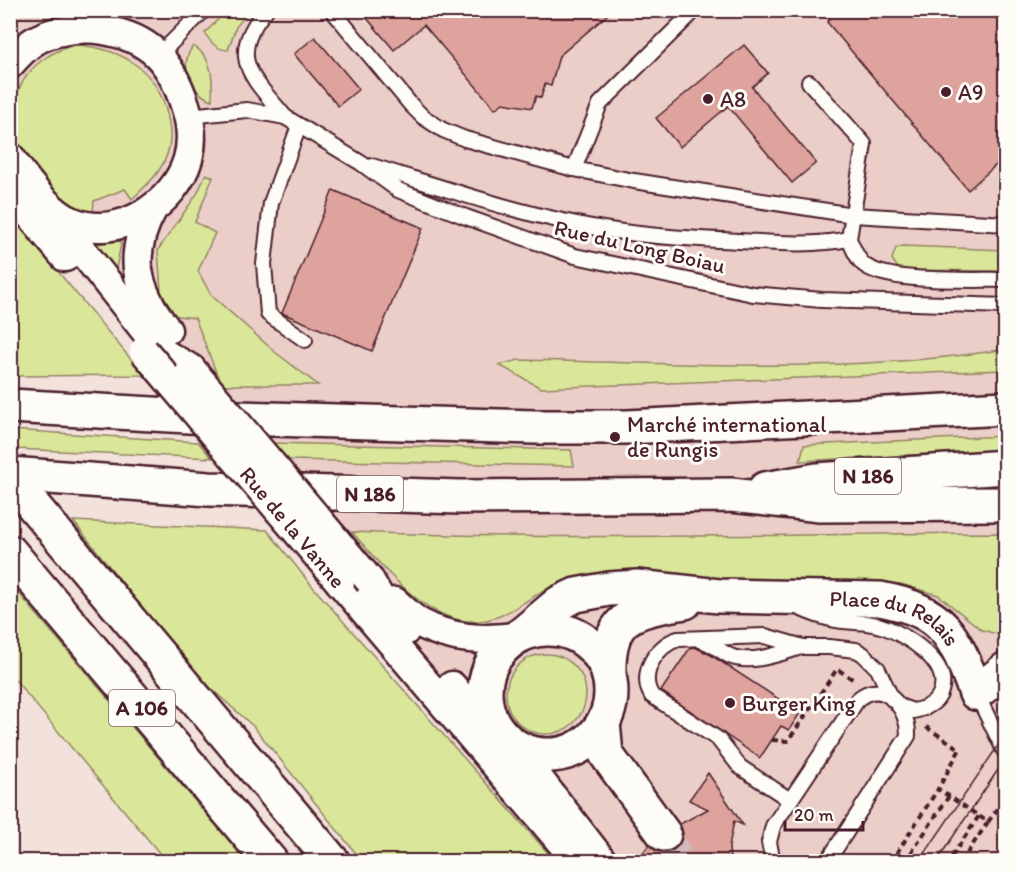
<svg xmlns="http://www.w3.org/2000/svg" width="1016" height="872" viewBox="0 0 1016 872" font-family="Itim,sans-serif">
	<rect width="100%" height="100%" fill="#f3e1dc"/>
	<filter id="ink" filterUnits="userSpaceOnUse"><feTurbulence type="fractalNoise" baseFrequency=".0167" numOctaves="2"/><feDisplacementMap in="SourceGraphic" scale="12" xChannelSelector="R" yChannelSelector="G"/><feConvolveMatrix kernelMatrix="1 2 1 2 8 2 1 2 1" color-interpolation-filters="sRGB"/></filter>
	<g filter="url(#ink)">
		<path fill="#eccec9" d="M10,11H1005V861H586L11,181Z"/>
		<g fill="#dae79a" stroke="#928362" stroke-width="1.5">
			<path d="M226,11H249L236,27L228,50C218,50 210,42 205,33Z"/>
			<path d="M76,45C119,48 154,67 166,110C170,124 172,138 168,151C163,171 147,185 132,199L125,189L94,201L93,213C58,206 52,196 33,168C29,162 24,156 20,149C0,100 27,56 76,45Z"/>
			<path d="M193,46C213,56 213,80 212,100C189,92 179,65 193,46Z"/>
			<path d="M206,174L213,177L195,222L215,233L198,271L211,295L275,352L318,385H221L195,318L170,315L161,291L158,250L197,194Z"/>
			<path d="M10,215H11L144,375L11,376Z"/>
			<path d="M120,241L121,244L115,273L89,245Z"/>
			<path d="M903,246L1005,250V271L899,270L892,259L896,248Z"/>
			<path d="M1006,349L1005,370L541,388L499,365L519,360C678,363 847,375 1006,349Z"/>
			<path d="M11,430L198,442L212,458L15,449L11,444Z"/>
			<path d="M1005,436V450L800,461L804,445Z"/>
			<path d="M270,443L571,450L574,466L290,460Z"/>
			<path d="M73,521L267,530L312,586L555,861H362L254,727L196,675Z"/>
			<path d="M352,532C570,541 788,534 1005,533V636L982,630L938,595L901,584L838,582H586L584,576C569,580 555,584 541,592C527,600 513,611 497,617C437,639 387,571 352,532Z"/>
			<path d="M11,584L246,861H166L11,675Z"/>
			<circle cx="546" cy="694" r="40"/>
		</g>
		<g fill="#dda39c" stroke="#4a1f2b" stroke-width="1.5">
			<path d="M360,10H613L559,56L551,86L545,84L541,98L536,96L532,108L503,103L495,109L424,25L394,50Z"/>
			<path d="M823,10H993L1005,26V157L968,190L827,22L830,19Z"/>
			<path d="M315,37L359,89L338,106L294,54Z"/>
			<path d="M744,45L768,73L752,87L816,163L792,183L728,106L680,147L656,118Z"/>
			<path d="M333,190L423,228L372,351L282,313Z"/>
			<path d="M695,647L711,655L800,713L789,730L781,726L760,758L661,691L690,648Z"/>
			<path d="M708,773L743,825L734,821L729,846L730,861H636L649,845L657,851L667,853L674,849L681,841L683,833L680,824L708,809L689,800Z"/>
		</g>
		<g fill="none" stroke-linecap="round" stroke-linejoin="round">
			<path stroke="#d1bab9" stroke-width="28" stroke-dasharray="28 14" stroke-linecap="butt" d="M664,834L683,862"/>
			<defs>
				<g id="lane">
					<path d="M73,10L93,26"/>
					<path d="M266,10C225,58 254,79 285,117"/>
					<path d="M332,10L411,105L423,117L443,130L465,139L574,169L634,181L853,215L1006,224"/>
					<path d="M159,55L204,10"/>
					<path d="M809,82L864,144L849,239C853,248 856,257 863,264C886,284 973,279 1006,280"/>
					<path d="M189,116L247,110L285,117L361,163L398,190L466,217L575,256L753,294L822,300L1006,306"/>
					<path d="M299,126L271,203L264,264L268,314L305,340"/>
					<path d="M372,166C450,190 528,217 609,230C652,237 697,239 740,241C776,243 814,246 849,239"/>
					<path d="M574,169L600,104L695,10"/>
					<path d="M797,607C810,613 822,618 836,620C851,623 866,621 881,626C904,633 951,662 941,691C938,703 925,709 913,711L899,706"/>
					<path d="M700,640C712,643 720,651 730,656C750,665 782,653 801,647"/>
					<path d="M976,693L1006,754"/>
					<path d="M790,800L740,767L718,739L652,696C638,675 656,645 678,639L765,636L803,647H829L856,650L863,654L878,669L892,699"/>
					<path d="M773,862L769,842L773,826L858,699C884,677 909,709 908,736L827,862"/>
				</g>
				<g id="street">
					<path d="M10,64C17,56 24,48 33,42C51,30 83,26 104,30C151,38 171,62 185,105C191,122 193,141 188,159C175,204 119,241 73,222C49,213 24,178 10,157"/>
					<path d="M10,191L65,257"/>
					<path d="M153,208C127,255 135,289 167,330"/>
					<path d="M54,213L80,248L163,353L191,369"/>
					<path d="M370,581L387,610L405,631"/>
					<path d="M340,582L578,862"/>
					<path d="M395,602C403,609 411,618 420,623C451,640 484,641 517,637"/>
					<path d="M452,686L470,707L498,731"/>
					<path d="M511,743L603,862"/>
				</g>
				<g id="secondary">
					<circle cx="548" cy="692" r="63"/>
					<path id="s1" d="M522,634L559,603L576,595L609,589L637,587L719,596L880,599C945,611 954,635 976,693"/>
					<path d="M609,676C607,614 632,611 685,602"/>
					<path d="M603,723L606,754L664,834"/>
				</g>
				<g id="highway">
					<path d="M10,406L206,417L535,427H627L1006,408"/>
					<path d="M10,474L209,489L460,497L731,495L820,505L1006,504"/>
					<path d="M10,478L333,862"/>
					<path d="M765,489L817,480L1006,467"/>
					<path d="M10,552L271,862"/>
					<path d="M976,693L1006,669"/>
				</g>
			</defs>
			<use href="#lane" stroke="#4a1f2b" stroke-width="18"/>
			<use href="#street" stroke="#4a1f2b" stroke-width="33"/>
			<use href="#secondary" stroke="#4a1f2b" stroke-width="38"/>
			<use href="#highway" stroke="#4a1f2b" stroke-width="38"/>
			<g stroke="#4a1f2b" stroke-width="4" stroke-dasharray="6 4.5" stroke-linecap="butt">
				<path d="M926,727L960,749L938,789"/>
				<path d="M772,740L788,741L837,669L854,680"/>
				<path d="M988,822L1001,804L1006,808"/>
				<path d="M891,862L938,789L979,816L948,862"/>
				<path d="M905,862L949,796"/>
				<path d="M961,862L988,822L979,816"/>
			</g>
			<use href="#lane" stroke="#fdfcf7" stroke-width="14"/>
			<use href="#street" stroke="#fdfcf7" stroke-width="28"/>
			<use href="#secondary" stroke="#fdfcf7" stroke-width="33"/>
			<use href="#highway" stroke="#fdfcf7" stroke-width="33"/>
			<g stroke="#4a1f2b" stroke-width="1.5">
				<path d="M919,862L1006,734"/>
				<path d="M936,862L1006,758"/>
			</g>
			<defs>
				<g id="street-bridge">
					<path d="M144,351L340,582"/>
					<path d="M191,369L370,581"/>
				</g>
			</defs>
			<use href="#street-bridge" stroke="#4a1f2b" stroke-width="33" stroke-linecap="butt"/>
			<use href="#street-bridge" stroke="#fdfcf7" stroke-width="28"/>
		</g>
	</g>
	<g fill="#4a1f2b" stroke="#fdfcf7" stroke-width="2">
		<circle cx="946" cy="92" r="6"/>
		<circle cx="708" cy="99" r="6"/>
		<circle cx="615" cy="437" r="6"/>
		<circle cx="730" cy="703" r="6"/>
	</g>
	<g text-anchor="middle" stroke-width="6" stroke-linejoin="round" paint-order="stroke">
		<g fill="#fdfcf7" stroke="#806168" stroke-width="1.5">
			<rect x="835" y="458" width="66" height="36" rx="4.5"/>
			<rect x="337" y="476" width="66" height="36" rx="4.5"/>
			<rect x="109" y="690" width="66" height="36" rx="4.5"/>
		</g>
		<g font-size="21" font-weight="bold" fill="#4a1f2b">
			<text x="868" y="483">N 186</text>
			<text x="370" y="501">N 186</text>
			<text x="142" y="715">A 106</text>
		</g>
		<g font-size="22" fill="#4a1f2b" stroke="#fdfcf7" text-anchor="start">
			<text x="958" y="100">A9</text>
			<text x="720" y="107">A8</text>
			<text x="627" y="432">Marché international<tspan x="627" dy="25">de Rungis</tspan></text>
			<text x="742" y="711">Burger King</text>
		</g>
		<g font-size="22" fill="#4a1f2b" stroke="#fdfcf7">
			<text transform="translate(640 246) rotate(13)" y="8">Rue du Long Boiau</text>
			<text transform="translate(293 527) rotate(50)" y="8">Rue de la Vanne</text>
			<text dy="8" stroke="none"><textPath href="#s1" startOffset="392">Place du Relais</textPath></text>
		</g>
	</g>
	<rect width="1016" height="872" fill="none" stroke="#fdfcf7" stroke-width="36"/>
	<rect x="18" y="18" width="980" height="836" fill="none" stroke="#4a1f2b" stroke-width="2" filter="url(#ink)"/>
	<path d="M785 821v9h78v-9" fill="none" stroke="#4a1f2b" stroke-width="3"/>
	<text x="794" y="821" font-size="18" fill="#4a1f2b" stroke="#fdfcf7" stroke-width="4.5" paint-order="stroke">20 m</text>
</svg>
